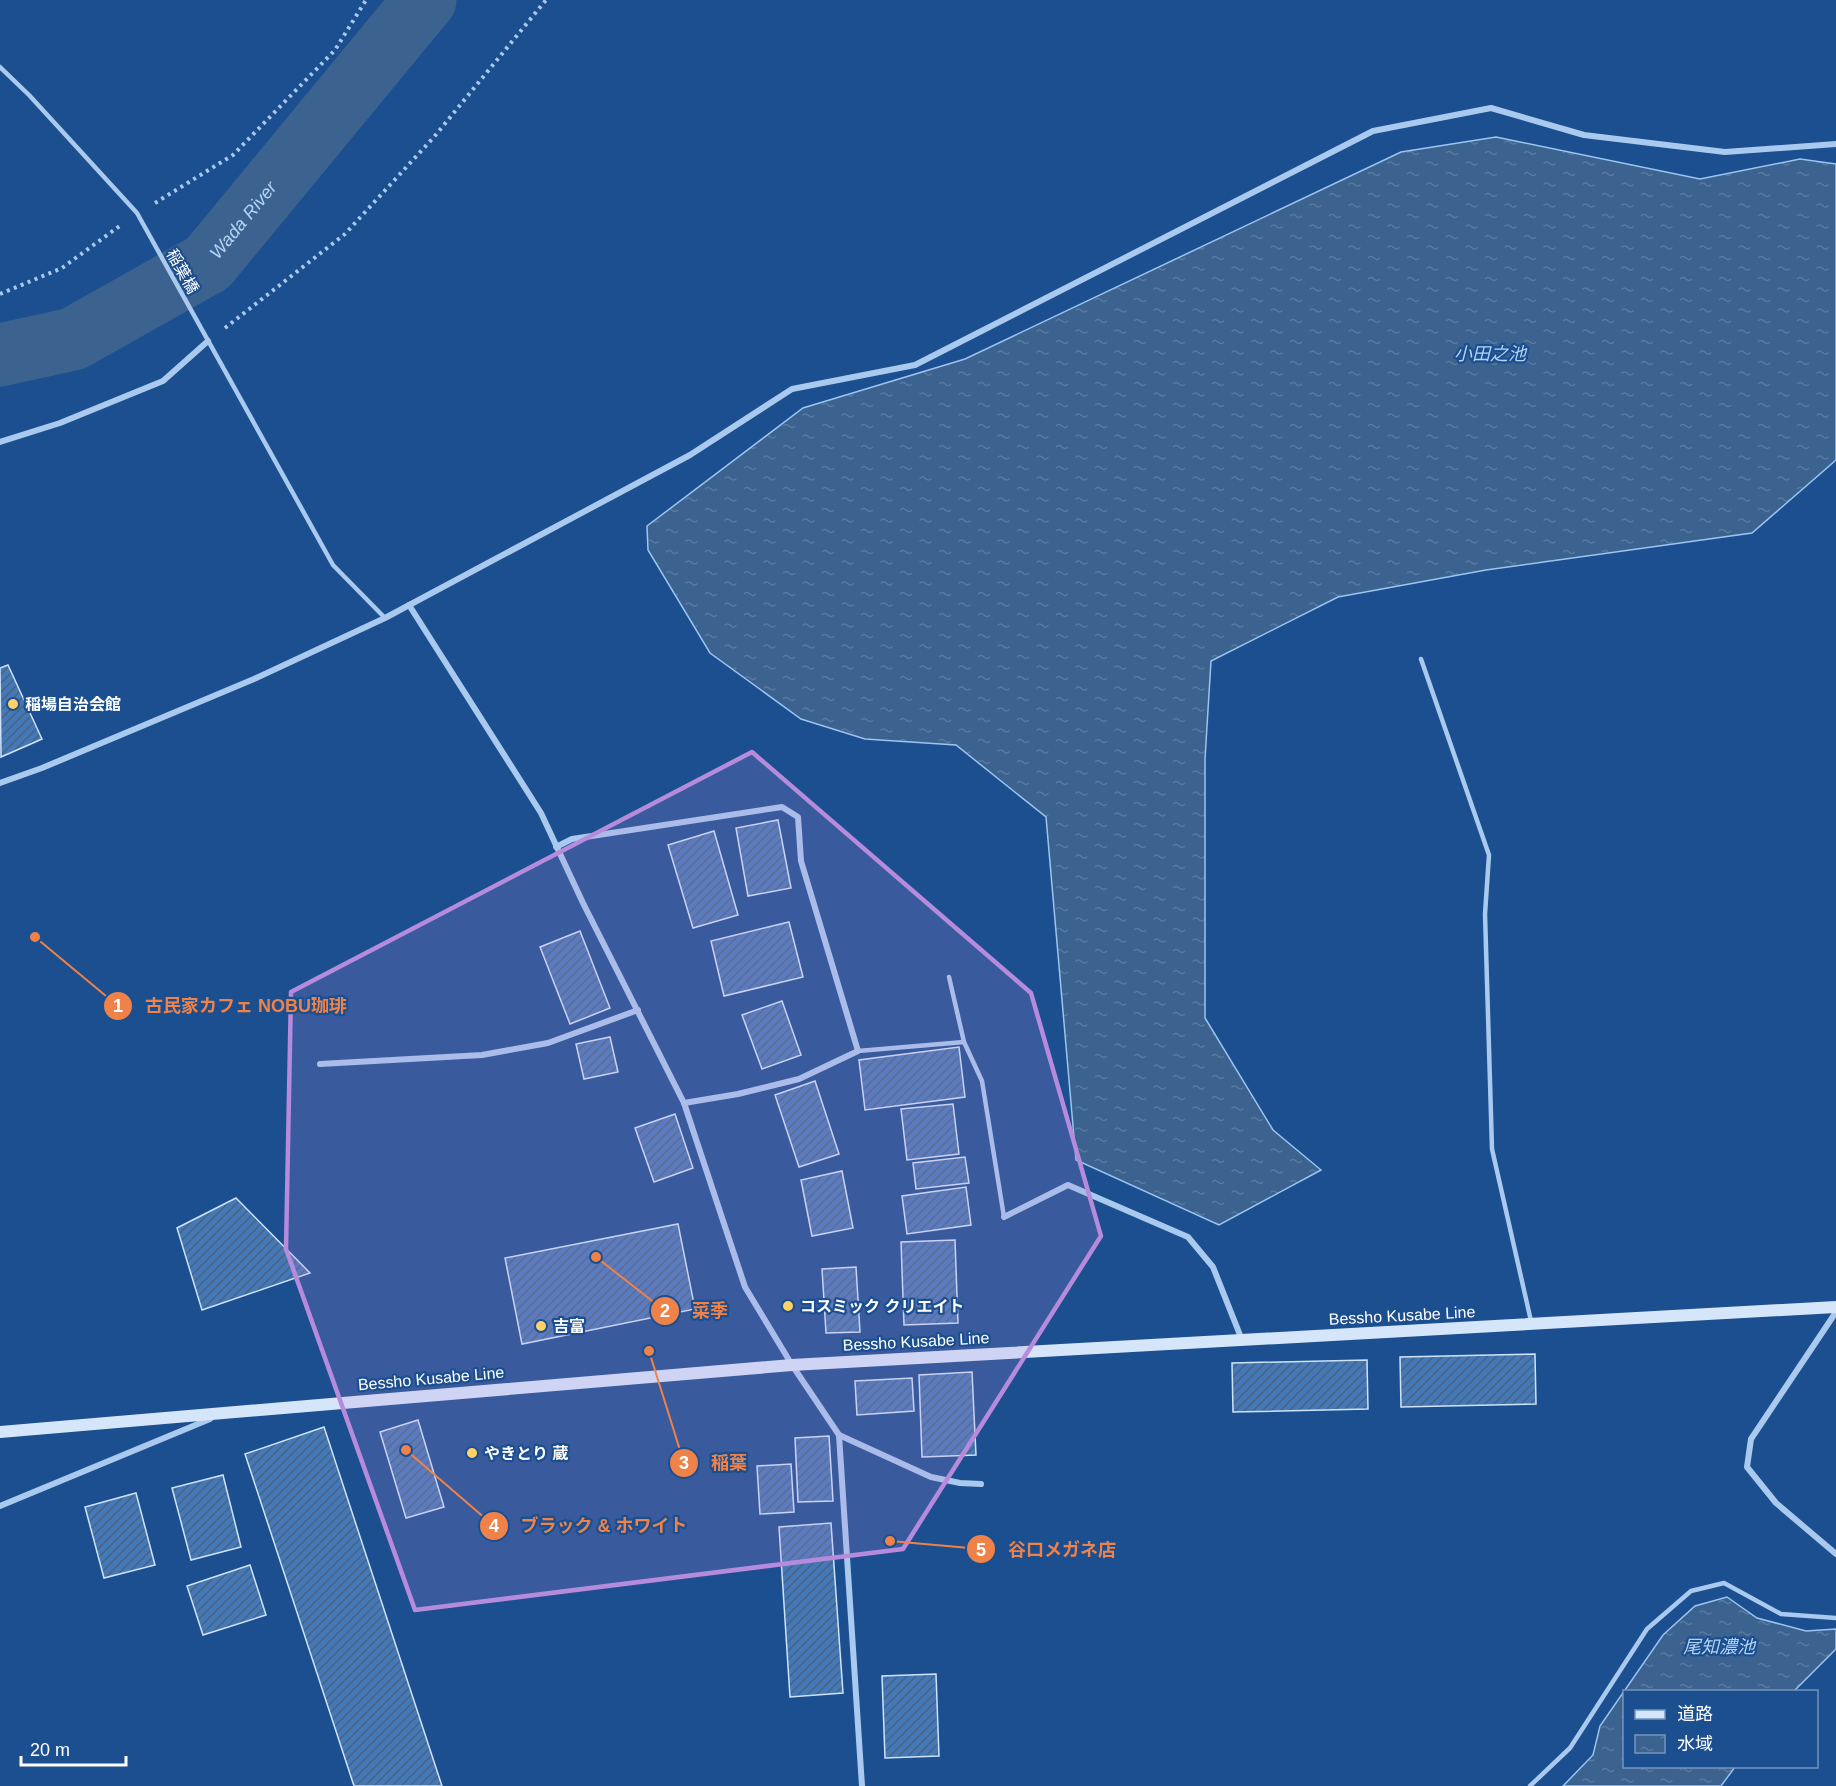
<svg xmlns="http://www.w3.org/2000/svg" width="1836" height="1786" viewBox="0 0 1836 1786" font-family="Helvetica,'Noto Sans JP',sans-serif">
	<defs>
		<pattern id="water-ripples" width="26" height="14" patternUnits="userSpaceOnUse" patternTransform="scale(1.5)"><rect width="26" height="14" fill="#3c6290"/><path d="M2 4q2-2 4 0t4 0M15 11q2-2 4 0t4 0" fill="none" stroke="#597aa1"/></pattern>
		<pattern id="building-hatch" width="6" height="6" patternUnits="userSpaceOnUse" patternTransform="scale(1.5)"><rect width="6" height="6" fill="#4478b7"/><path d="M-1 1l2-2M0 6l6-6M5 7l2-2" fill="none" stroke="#486282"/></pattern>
	</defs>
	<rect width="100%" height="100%" fill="#1b4f8f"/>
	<g fill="url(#water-ripples)" stroke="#9cc4f0" stroke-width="1.5">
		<path d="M1496,137L1700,179L1800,159L1836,164V460L1752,533L1486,570L1338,597L1211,661L1205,759V1018L1273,1130L1321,1170L1219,1225L1076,1160L1046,817L956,745L865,739L801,719L710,653L648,550L647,526L803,408L965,359L1401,152Z"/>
		<path d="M1727,1597L1757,1618L1806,1631L1836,1629V1649L1794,1691L1624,1692V1766L1735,1767L1721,1786H1563L1593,1755L1600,1726L1663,1635L1695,1606Z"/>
	</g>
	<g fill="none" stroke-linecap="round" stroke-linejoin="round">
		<path stroke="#3c6290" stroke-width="63" id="s1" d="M0,355L73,339L208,263L425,0"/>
	</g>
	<g fill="url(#building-hatch)" stroke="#cfe3fa" stroke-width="1.5">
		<path d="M8,665L42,739L1,757L0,668Z"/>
		<path d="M778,820L791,888L748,896L736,828Z"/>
		<path d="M714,831L738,915L693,928L668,845Z"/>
		<path d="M789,922L803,977L724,996L711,941Z"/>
		<path d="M580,931L610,1008L570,1024L540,947Z"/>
		<path d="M782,1001L801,1055L762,1069L742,1015Z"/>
		<path d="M610,1037L618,1072L584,1079L576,1044Z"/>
		<path d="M959,1047L965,1097L865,1110L859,1060Z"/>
		<path d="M815,1081L839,1154L799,1167L775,1095Z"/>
		<path d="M953,1104L959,1154L907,1160L901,1109Z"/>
		<path d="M675,1114L693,1168L654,1182L635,1128Z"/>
		<path d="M965,1157L969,1183L916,1189L913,1163Z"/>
		<path d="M842,1171L853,1228L812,1236L801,1180Z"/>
		<path d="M966,1187L971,1225L907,1234L902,1196Z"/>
		<path d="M236,1198L310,1273L202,1310L177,1228Z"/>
		<path d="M678,1224L695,1309L522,1344L505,1258Z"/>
		<path d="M955,1240L958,1323L904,1325L901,1242Z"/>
		<path d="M856,1267L860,1332L826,1333L822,1269Z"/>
		<path d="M1535,1354L1536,1404L1401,1407L1400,1357Z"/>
		<path d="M1367,1360L1368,1409L1233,1412L1232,1363Z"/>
		<path d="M972,1372L976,1455L922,1457L919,1375Z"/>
		<path d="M912,1378L914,1411L857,1415L855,1381Z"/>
		<path d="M418,1420L444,1507L406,1518L380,1432Z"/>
		<path d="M324,1427L442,1786H354L245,1454Z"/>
		<path d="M829,1436L833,1501L798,1502L795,1438Z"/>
		<path d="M791,1464L794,1512L760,1514L757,1466Z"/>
		<path d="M223,1475L241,1547L191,1560L172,1488Z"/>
		<path d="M136,1493L155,1565L104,1578L85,1507Z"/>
		<path d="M831,1523L843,1693L790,1697L779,1527Z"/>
		<path d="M250,1565L266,1615L203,1635L187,1586Z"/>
		<path d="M936,1674L939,1756L885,1758L882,1676Z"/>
	</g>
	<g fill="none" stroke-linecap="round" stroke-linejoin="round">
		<g stroke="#a9c9ee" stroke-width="4" stroke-dasharray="3 4.5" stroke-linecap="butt">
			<path d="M155,203L233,155L335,50L366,0"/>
			<path d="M0,294L62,268L121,225"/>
			<path d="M225,328L345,234L434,137L546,0"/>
		</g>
		<g stroke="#a9c9ee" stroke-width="4.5">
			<path d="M0,67L29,95L137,213L333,565L385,618"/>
			<path d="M1421,659L1489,855L1485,914L1492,1149L1531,1321"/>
			<path d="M949,977L964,1042L982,1081L1004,1217"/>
			<path d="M858,1051L964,1042"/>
			<path d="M1530,1786L1570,1748L1647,1629L1691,1591L1724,1583L1781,1614L1836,1618"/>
		</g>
		<g stroke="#a9c9ee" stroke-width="6">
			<path d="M0,442L60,423L163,381L208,341"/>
			<path d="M409,605L541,813L583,903L684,1103L745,1287L792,1365L839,1435L931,1477L960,1483L981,1484"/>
			<path d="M0,783L42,768L254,679L385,618L690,455L792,389L915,365L1373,131L1491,108L1584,135L1725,152L1836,144"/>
			<path d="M556,847L572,839L782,807L798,817L801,861L858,1051L799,1079L738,1094L684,1103"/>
			<path d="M320,1064L482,1055L548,1043L638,1010"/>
			<path d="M1004,1217L1068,1185L1188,1237L1213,1267L1242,1340"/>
			<path d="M1836,1312L1751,1439L1747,1467L1776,1503L1836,1554"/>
			<path d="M839,1435L862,1786"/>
			<path d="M0,1506L210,1419"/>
		</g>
		<path stroke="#d6e6fa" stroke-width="12" d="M0,1432L792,1365L1836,1307"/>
	</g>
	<path fill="#b68bdc" fill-opacity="0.2" stroke="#b68bdc" stroke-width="4.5" stroke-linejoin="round" d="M752,752L1031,993L1101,1236L903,1549L415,1610L286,1249L291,992Z"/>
	<g fill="#ffd166" stroke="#1b4f8f" stroke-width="2">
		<circle cx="13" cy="704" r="6"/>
		<circle cx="788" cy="1306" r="6"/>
		<circle cx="541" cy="1326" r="6"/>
		<circle cx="472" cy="1453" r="6"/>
	</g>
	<g text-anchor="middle" stroke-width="4.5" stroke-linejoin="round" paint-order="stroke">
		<g font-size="16" fill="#fff" stroke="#1b4f8f">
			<text transform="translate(183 271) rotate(61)" y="6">稲葉橋</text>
			<text transform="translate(1402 1315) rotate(-3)" y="6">Bessho Kusabe Line</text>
			<text transform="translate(916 1341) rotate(-3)" y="6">Bessho Kusabe Line</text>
			<text transform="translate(431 1378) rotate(-5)" y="6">Bessho Kusabe Line</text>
		</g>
		<g font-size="16" font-weight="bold" fill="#fff" stroke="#1b4f8f" text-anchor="start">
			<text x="25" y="710">稲場自治会館</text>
			<text x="800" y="1312">コスミック クリエイト</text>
			<text x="553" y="1332">吉富</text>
			<text x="484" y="1459">やきとり 蔵</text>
		</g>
		<g font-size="18" font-style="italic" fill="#b5d3f5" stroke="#1b4f8f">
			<text dy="6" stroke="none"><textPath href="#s1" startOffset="285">Wada River</textPath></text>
			<text x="1490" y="360">小田之池</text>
			<text x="1719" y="1653">尾知濃池</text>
		</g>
	</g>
	<path fill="none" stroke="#ee8249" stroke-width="2" d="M35 937L118 1006M596 1257L665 1311M649 1351L684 1463M406 1450L494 1526M890 1541L981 1549"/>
	<g fill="#ee8249" stroke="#1b4f8f" stroke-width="2">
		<circle cx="35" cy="937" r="6"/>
		<circle cx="596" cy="1257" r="6"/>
		<circle cx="649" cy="1351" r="6"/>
		<circle cx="406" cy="1450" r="6"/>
		<circle cx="890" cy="1541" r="6"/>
		<circle cx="118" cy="1006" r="15"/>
		<circle cx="665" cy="1311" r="15"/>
		<circle cx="684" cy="1463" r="15"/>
		<circle cx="494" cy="1526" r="15"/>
		<circle cx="981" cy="1549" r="15"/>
	</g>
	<g font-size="18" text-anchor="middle" font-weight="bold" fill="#fff">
		<text x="118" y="1012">1</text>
		<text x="665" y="1317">2</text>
		<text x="684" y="1469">3</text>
		<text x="494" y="1532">4</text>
		<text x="981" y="1556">5</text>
	</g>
	<g font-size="18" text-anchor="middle" font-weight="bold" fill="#ee8249" stroke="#1b4f8f" stroke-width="4.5" stroke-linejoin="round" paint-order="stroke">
		<text x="246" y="1012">古民家カフェ NOBU珈琲</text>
		<text x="710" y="1317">菜季</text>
		<text x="729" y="1469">稲葉</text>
		<text x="604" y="1532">ブラック &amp; ホワイト</text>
		<text x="1062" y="1556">谷口メガネ店</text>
	</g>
	<rect x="1623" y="1690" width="195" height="78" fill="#1b4f8f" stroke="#7695bc" stroke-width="1.5"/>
	<rect x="1635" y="1710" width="30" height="9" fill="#d6e6fa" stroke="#7695bc" stroke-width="1.5"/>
	<text x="1677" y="1720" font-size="18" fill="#ffffff">道路</text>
	<rect x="1635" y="1735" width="30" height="18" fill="url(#water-ripples)" stroke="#7695bc" stroke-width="1.5"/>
	<text x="1677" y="1750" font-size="18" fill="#ffffff">水域</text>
	<path d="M21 1756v9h105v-9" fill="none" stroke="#ffffff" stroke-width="3"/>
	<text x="30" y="1756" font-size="18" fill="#ffffff" stroke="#1b4f8f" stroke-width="4.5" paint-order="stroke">20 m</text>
</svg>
